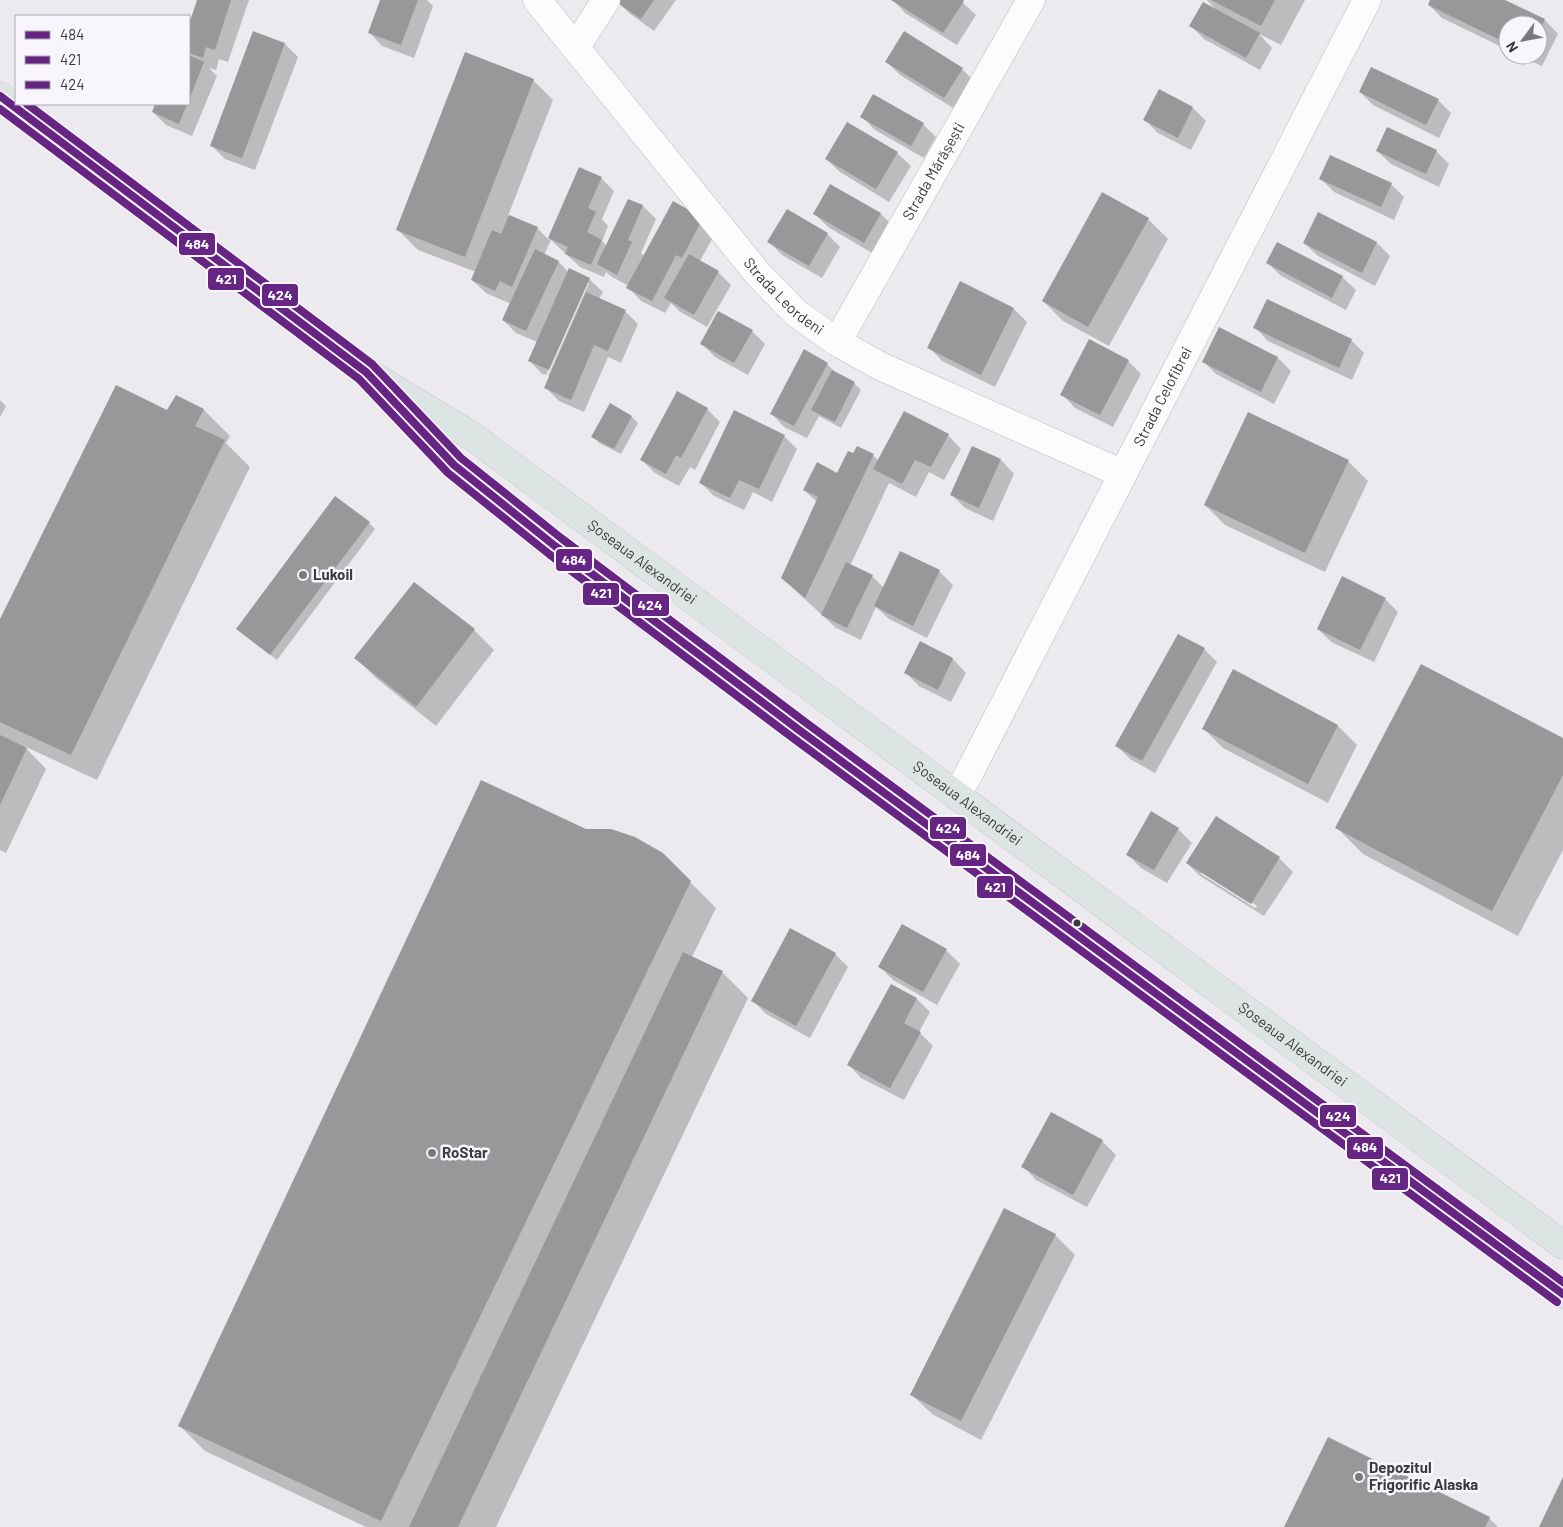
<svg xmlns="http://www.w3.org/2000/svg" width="1563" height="1527" viewBox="0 0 1563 1527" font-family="Barlow,sans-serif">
	<rect width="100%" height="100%" fill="#eceaee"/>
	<g fill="#0003" fill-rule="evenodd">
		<path d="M198,0H249L228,62L219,59L216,70L209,68L217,76L192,136L166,125L153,112L157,104H189V29Z"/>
		<path d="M381,0H427L433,6L414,58L382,46L369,32Z"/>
		<path d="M616,0H676L654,31L629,13Z"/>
		<path d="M893,0H960L976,15L957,45L905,13Z"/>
		<path d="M1207,0H1305L1281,45L1259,34L1272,48L1260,70L1204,39L1191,26L1216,10Z"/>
		<path d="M1432,0H1503L1545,20L1558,34L1542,66L1518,55H1538V25H1508V50L1442,18L1429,5Z"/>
		<path d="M254,32L285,44L298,57L255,170L225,159L211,145Z"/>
		<path d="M886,61L962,69L975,82L958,111L900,75Z"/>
		<path d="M533,80L553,100L508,216L537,228L549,240L580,169L601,178L614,191L602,219L608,226L602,241L607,246L629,200L643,206L656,219L641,253L645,256L673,203L716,232L700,261L718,272L731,285L707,327L679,311L671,303L665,313L641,301L628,287L629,286L612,277L606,272L604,277L580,267L551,240L544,255L559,262L568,272L589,279L603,292L599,299L625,311L638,324L621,363L608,357L584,412L559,401L546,388L550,377L548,376L589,283H586L546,375L542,374L529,360L537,342L516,333L503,320L511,304L486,293L472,280L476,272L418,250L398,230Z"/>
		<path d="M1159,91L1193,108L1206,121L1191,150L1158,133L1145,120Z"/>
		<path d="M1360,92L1438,100L1451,113L1439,138L1373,105Z"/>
		<path d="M862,117L923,124L936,137L924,158L875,130Z"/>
		<path d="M848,123L897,153L911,166L889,202L840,172L826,159Z"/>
		<path d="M1377,151H1436L1449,164L1439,187L1391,164Z"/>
		<path d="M1321,179L1391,184L1404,197L1394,220L1334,192Z"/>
		<path d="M815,214H881L894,227L877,256L828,227Z"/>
		<path d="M1319,214L1377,243L1390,256L1375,286L1318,256L1304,243Z"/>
		<path d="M1148,219L1168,239L1109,346L1063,321L1043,301Z"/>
		<path d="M827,234L840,247L822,278L782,255L769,242Z"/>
		<path d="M1268,263L1342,277L1356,290L1346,310L1281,276Z"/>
		<path d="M1014,309L1027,322L995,387L942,361L929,347Z"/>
		<path d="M1255,327L1351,340L1364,353L1352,380L1268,341Z"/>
		<path d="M1220,329L1278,358L1291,371L1274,404L1216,374L1203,361Z"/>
		<path d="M752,331L765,344L748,375L715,357L702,344Z"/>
		<path d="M1128,361L1141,374L1113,427L1075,408L1062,394Z"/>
		<path d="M827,364L839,376L855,384L861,390L841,428L819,416L807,438L784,427L771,413Z"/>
		<path d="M0,400L6,406L0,417Z"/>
		<path d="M610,405L632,417L638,423L621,454L599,443L593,436Z"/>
		<path d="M707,409L720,422L695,470L690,467L679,486L655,473L641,459Z"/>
		<path d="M204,410L230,436L226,443L250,467L97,780L24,746L46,769L6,853L0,850V622L168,412Z"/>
		<path d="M948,435L961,449L944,480L929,472L916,497L889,483L850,566L872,576L884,588L901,553L939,571L953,585L927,638L889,619L876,607L861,640L836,628L782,578L817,502L804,490L837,475L853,455H873L879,461Z"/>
		<path d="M784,436L797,449L772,502L753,492L744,510L714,496L701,483Z"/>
		<path d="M972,448L1001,460L1014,474L993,521L965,508L952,495Z"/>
		<path d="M1348,461L1368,481L1325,572L1225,525L1205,505Z"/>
		<path d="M369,523L375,529L277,660L237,629Z"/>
		<path d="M1385,599L1398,612L1374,662L1331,642L1318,629Z"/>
		<path d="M474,630L494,650L436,726L376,678L356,658Z"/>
		<path d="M921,643L953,659L966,673L951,702L919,686L906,673Z"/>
		<path d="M1204,649L1217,662L1155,773L1130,759L1117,746Z"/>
		<path d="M1338,726L1357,745L1328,803L1223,748L1203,728Z"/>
		<path d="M1563,739V850L1518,936L1363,854L1337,828Z"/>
		<path d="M1151,813L1178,829L1192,843L1167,883L1141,868L1128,855Z"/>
		<path d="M1216,818L1279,858L1293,872L1264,916L1200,876L1187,863ZM1201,871L1257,906L1255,908L1201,874Z"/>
		<path d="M586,830L662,854L716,908L692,957L722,972L748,998L496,1527H366L205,1451L179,1425Z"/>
		<path d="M903,926L946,950L960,964L937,1005L893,980L880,967Z"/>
		<path d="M835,954L848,967L810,1038L766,1014L753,1001Z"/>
		<path d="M891,985L917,999L930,1012L919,1032L933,1046L904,1100L861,1078L848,1064Z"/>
		<path d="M1052,1114L1102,1141L1116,1155L1087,1207L1036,1180L1023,1166Z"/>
		<path d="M1055,1235L1075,1255L981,1440L932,1414L912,1395Z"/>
		<path d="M1489,1518L1498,1527H1285Z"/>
	</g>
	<g fill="#99979a">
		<path d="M197,0H231L215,50L206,47L203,58L189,53V24Z"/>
		<path d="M380,0H418L401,45L368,33Z"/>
		<path d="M613,0H654L641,19Z"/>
		<path d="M891,0H963L964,1L943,33Z"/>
		<path d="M1211,0H1275L1261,26Z"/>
		<path d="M1430,0H1505L1545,19L1538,35V25H1508V44L1428,5Z"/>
		<path d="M1203,2L1260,33L1246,58L1189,26Z"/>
		<path d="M253,31L285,43L242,158L210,146Z"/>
		<path d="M904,31L963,68L944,98L885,62Z"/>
		<path d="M465,52L534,79L465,257L396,230Z"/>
		<path d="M189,55L204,62L189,100Z"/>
		<path d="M1371,67L1439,99L1426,125L1359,92Z"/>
		<path d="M1159,89L1193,107L1178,138L1143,120Z"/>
		<path d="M873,94L924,123L911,146L860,117Z"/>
		<path d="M155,104H187L179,124L152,112Z"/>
		<path d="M847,122L898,152L876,189L825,159Z"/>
		<path d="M1387,127L1437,150L1426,174L1376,151Z"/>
		<path d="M1330,155L1392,183L1381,207L1319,179Z"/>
		<path d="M579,167L602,177L588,208L596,212L587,232L602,240L591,265L565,254L568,247L548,238Z"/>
		<path d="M830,184L881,213L864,243L813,214Z"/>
		<path d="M1102,192L1149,218L1088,327L1042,301Z"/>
		<path d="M628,199L643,205L628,240L632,242L617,275L597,264Z"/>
		<path d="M673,201L703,218L682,258L676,255L652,301L626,288Z"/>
		<path d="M787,209L828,233L809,266L767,242Z"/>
		<path d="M1318,212L1377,242L1362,273L1303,243Z"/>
		<path d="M509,215L538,227L512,287L500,281L495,291L471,280L492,230L501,234Z"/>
		<path d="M1277,242L1343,276L1332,298L1266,263Z"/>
		<path d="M535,249L559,261L526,331L502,320Z"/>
		<path d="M689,254L719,271L694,315L664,298Z"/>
		<path d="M569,268L590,278L549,370L528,361Z"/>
		<path d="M960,281L1014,308L981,375L927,348Z"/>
		<path d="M586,292L626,310L608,351L594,345L571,400L544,388Z"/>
		<path d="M1267,299L1352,339L1339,368L1253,328Z"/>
		<path d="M718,311L753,330L734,363L700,344Z"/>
		<path d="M1219,327L1278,357L1261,392L1202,362Z"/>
		<path d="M1089,339L1129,360L1100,415L1060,395Z"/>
		<path d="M804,349L828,363L794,426L770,414Z"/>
		<path d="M832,370L855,382L835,422L811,410Z"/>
		<path d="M116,385L167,410L176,395L204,409L195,426L225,440L71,755L0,722V619Z"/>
		<path d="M677,391L708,408L681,458L676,455L666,474L640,460Z"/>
		<path d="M610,403L632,416L614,449L591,437Z"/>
		<path d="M734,410L785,435L759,489L739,480L730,498L699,483Z"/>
		<path d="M904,411L949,434L931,467L915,460L902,484L873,469Z"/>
		<path d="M1248,412L1349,460L1305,553L1204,505Z"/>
		<path d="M857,446L874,454L805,598L781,578L818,497L803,490L817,462L837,473L848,451L853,453Z"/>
		<path d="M972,446L1001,459L979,508L950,495Z"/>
		<path d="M335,496L370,522L270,655L236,629Z"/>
		<path d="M900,551L940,570L913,626L874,606Z"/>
		<path d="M846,562L873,575L847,628L821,615Z"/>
		<path d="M1342,576L1386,598L1360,650L1317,629Z"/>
		<path d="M414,582L475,629L416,707L354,658Z"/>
		<path d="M1178,634L1205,648L1142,761L1115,746Z"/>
		<path d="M920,641L953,658L938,690L904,673Z"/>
		<path d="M1421,664L1563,738V775L1492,911L1335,828Z"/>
		<path d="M1233,669L1338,725L1308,784L1202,729Z"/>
		<path d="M0,735L27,748L0,805Z"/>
		<path d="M481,780L586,829H611L635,837L663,853L691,881L381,1521L178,1426Z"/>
		<path d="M1151,811L1179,828L1154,870L1126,855Z"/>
		<path d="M1216,816L1280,857L1251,904L1186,863Z"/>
		<path d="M902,924L947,949L923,992L878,967Z"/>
		<path d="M790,928L836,953L796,1026L751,1001Z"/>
		<path d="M683,952L723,971L458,1527H409Z"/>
		<path d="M891,984L917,998L904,1023L921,1032L890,1088L847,1065Z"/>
		<path d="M1051,1112L1103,1140L1073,1195L1021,1167Z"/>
		<path d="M1004,1208L1056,1234L961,1421L910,1395Z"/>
		<path d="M1328,1437L1490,1517L1485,1527H1284Z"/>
		<path d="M1563,1477V1527H1539Z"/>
	</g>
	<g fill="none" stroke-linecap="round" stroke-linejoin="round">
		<defs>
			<g id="minor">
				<path id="s1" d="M537,0L758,274L796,313L837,342L880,366L1123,474"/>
				<path d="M576,47L606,0"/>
				<path id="s2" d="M837,342L1031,0"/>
				<path id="s3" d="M956,794L966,779L1367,0"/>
			</g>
			<g id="major">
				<path id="s4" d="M0,96L366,372L472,436L1563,1245"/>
				<path d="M391,398L454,465L555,546L639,611L1563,1294"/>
			</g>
		</defs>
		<use href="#minor" stroke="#bcbbbe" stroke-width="29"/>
		<use href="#major" stroke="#c9c9ca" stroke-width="29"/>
		<use href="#minor" stroke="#fcfcfc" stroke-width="28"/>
		<use href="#major" stroke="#dde4e4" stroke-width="28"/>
		<defs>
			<path id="bus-1" d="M0,96L366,372L454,465L555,546L799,730L1563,1294"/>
			<path id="bus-2" d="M0,109L359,379L448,473L549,554L793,738L1557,1302"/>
			<path id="bus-3" d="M27,104L372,364L461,458L561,538L805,722L1563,1282"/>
		</defs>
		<use href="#bus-1" stroke="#f9f5fd" stroke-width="11"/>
		<use href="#bus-2" stroke="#f9f5fd" stroke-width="11"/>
		<use href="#bus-3" stroke="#f9f5fd" stroke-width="11"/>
		<use href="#bus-1" stroke="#662483" stroke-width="8"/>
		<use href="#bus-2" stroke="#662483" stroke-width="8"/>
		<use href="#bus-3" stroke="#662483" stroke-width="8"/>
	</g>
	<g fill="#7a787b" stroke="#f9f5fd" stroke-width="2">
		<circle cx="303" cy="575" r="5"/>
		<circle cx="432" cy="1153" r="5"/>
		<circle cx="1359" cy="1477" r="5"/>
	</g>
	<circle fill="#3c3a3d" stroke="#f9f5fd" stroke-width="2" cx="1077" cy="923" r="4.5"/>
	<g text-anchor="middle" stroke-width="5" stroke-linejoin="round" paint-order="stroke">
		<g font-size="15" fill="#3c3a3d" stroke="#f9f5fd">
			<text dy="5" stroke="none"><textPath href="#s2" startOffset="196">Strada Mărășești</textPath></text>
			<text dy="5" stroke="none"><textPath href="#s1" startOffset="386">Strada Leordeni</textPath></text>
			<text dy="5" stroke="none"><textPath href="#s3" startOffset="448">Strada Celofibrei</textPath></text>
			<text dy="5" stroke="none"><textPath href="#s4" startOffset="794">Șoseaua Alexandriei</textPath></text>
			<text dy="5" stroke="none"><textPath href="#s4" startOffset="1199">Șoseaua Alexandriei</textPath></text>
			<text dy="5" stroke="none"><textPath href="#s4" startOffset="1604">Șoseaua Alexandriei</textPath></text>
		</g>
		<g font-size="15" font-weight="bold" fill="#3c3a3d" stroke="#f9f5fd" text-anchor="start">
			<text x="313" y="580">Lukoil</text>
			<text x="442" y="1158">RoStar</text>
			<text x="1369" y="1473">Depozitul<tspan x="1369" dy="17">Frigorific Alaska</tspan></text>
		</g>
	</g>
	<g stroke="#f9f5fd" stroke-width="2">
		<rect x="178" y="232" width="38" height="24" rx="5" fill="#662483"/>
		<rect x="207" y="267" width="38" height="24" rx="5" fill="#662483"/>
		<rect x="261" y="283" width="38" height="24" rx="5" fill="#662483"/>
		<rect x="555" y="548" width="38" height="24" rx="5" fill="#662483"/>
		<rect x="582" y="582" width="38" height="24" rx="5" fill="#662483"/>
		<rect x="631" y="593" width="39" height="24" rx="5" fill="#662483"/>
		<rect x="929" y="816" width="38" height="24" rx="5" fill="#662483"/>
		<rect x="949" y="843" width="38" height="24" rx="5" fill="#662483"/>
		<rect x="976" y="875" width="38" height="24" rx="5" fill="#662483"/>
		<rect x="1319" y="1104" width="38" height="24" rx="5" fill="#662483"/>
		<rect x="1346" y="1136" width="38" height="24" rx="5" fill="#662483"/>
		<rect x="1371" y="1167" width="38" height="24" rx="5" fill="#662483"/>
	</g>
	<g font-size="14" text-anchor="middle" font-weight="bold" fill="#fff">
		<text x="197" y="249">484</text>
		<text x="226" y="284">421</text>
		<text x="280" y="300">424</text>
		<text x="574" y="565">484</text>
		<text x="601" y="598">421</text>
		<text x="650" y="610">424</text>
		<text x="948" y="833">424</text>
		<text x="968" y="860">484</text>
		<text x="995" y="892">421</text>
		<text x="1338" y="1121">424</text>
		<text x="1365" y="1152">484</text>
		<text x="1390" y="1183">421</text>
	</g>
	<rect x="15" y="15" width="175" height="90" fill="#f9f5fd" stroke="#adaab0"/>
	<rect x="25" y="31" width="25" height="8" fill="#662483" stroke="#adaab0"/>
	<text x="60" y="40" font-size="15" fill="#3c3a3d">484</text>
	<rect x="25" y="56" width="25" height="8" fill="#662483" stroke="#adaab0"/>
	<text x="60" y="65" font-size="15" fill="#3c3a3d">421</text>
	<rect x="25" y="81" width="25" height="8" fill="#662483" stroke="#adaab0"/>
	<text x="60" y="90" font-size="15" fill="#3c3a3d">424</text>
	<g transform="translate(1523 40) rotate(238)"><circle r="24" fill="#f9f5fd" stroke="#adaab0"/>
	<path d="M0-4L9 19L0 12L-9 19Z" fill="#7a787b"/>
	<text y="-8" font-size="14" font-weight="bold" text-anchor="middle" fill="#3c3a3d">N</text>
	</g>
</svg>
